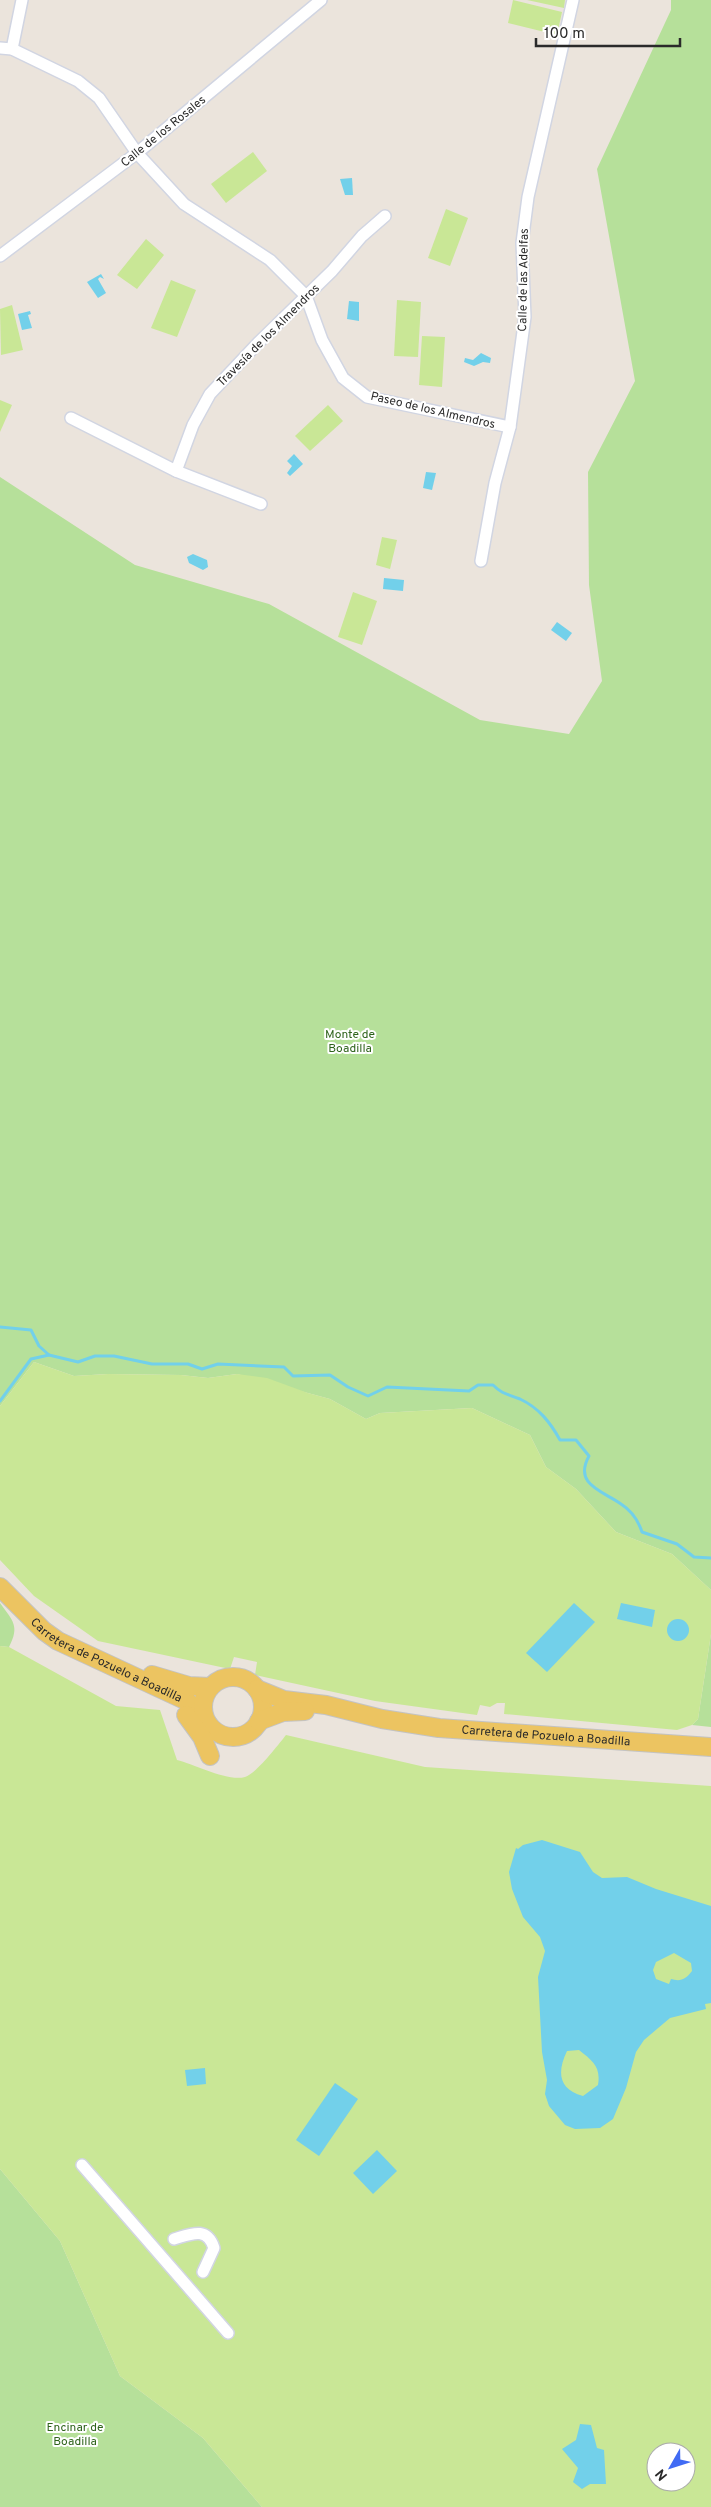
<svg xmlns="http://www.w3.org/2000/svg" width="711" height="2507" viewBox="0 0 711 2507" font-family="Overpass,sans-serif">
	<rect width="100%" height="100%" fill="#ebe4dc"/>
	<g fill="#b6e09a">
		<path d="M671,0H711V1590L672,1554L616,1532L576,1489L546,1467L530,1435L472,1408L380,1413L366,1419L330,1399L237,1374L208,1378L181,1375L108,1374L74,1376L34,1362L0,1406V477L135,565L269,604L480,720L569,734L602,681L589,585L588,472L635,381L597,169L671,10Z"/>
		<path d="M0,1603C13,1621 20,1626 9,1647L0,1646Z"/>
		<path d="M711,1634V1727L692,1725L698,1719Z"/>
		<path d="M0,2169L60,2241L120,2376L203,2438L262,2507H0Z"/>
	</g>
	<g fill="#c9e796" fill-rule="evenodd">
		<path d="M513,0L562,12L557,35L508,23Z"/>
		<path d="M527,0H565L564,8Z"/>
		<path d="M253,152L267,171L226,203L211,184Z"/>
		<path d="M446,209L468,218L450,266L428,258Z"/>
		<path d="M146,239L164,255L137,289L117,275Z"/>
		<path d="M171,280L196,290L177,337L151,328Z"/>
		<path d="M397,300L421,302L418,357L394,356Z"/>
		<path d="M12,305L23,350L1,355L0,309Z"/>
		<path d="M422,336L445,337L442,387L419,385Z"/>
		<path d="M0,400L12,405L0,432Z"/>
		<path d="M328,405L343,421L310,451L295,436Z"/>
		<path d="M382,537L397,540L390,569L376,565Z"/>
		<path d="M353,592L377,601L362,645L338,637Z"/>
		<path d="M34,1362L74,1376L108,1374L181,1375L208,1378L237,1374L267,1378L308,1393L330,1399L366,1419L380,1413L472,1408L530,1435L546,1467L576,1489L616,1532L672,1554L711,1590V1634L698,1719L692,1725L677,1730L504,1714L505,1703H497L490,1707L480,1705L477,1715L375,1701L255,1675L257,1662L234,1657L230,1669L98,1641L34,1596L0,1560V1406Z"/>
		<path d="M0,1646L9,1647L116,1706L160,1710L177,1760C194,1764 228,1782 245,1777C256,1774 278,1745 286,1735L425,1767L711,1786V2507H262L203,2438L120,2376L60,2241L0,2169ZM656,2452H686V2482H656Z"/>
	</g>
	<g fill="#72d0ea" fill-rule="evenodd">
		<path d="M352,178L353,195H345L340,179Z"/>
		<path d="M101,274L104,279L100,277L98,279L106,293L98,298L87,282Z"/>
		<path d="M349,301L359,302V321L347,319Z"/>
		<path d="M30,311L31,314L28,315L32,328L22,330L18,314Z"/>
		<path d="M481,353L491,358L490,363L483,362L474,366L464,362L465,358L473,360Z"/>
		<path d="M294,454L303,464L290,476L287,473L292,466L287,461Z"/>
		<path d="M426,472L436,473L432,490L423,488Z"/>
		<path d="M193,554L207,560L208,567L203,570L189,563L187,557Z"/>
		<path d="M384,578L404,580L403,591L383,589Z"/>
		<path d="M557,622L572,633L566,641L551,630Z"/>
		<path d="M574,1603L595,1622L547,1672L526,1653Z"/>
		<path d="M621,1603L655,1610L652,1627L617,1619Z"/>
		<circle cx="678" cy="1630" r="11"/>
		<path d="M542,1840L580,1852L593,1872L602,1878L627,1877L656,1889L711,1906V2003L705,2004L706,2009L670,2018L644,2040L636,2052L626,2088L613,2119L600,2128L575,2129L565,2125L549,2106L545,2094L547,2080L542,2052L538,1977L545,1951L540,1937L523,1917L512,1889L509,1872L516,1848L518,1849L523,1845ZM674,1953L691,1963L692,1971C686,1979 681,1982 671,1979L669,1984L656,1979L653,1970L656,1962ZM579,2050C593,2061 601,2067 598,2085L583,2096C558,2089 557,2072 567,2051Z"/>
		<path d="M205,2068L206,2084L187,2086L185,2070Z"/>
		<path d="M335,2083L358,2099L319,2156L296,2140Z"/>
		<path d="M377,2150L397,2171L373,2194L353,2173Z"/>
		<path d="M580,2424L591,2425L597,2448L604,2450L606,2484H590L582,2489L573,2482L578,2468L562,2449L576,2440Z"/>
	</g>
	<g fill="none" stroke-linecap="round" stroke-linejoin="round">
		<g stroke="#72d0ea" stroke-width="3">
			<path d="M0,1327L31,1330L39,1346L49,1355L78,1362L95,1356H114L152,1364H188L202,1369L218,1364L284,1367L293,1376L330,1375L348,1387L368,1396L387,1387L469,1391L478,1385H493C503,1395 508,1394 520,1399C539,1408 550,1422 560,1440H576L589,1456C573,1485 603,1491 621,1504C632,1511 638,1520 642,1532L677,1544L694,1557L711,1558"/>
			<path d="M0,1401L31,1359L49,1355"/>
		</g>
		<defs>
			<g id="minor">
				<path d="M0,48L12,49L78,81L99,98L137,153L184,204L270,260L306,296L322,340L343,378L367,397L510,427"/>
				<path d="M12,49L22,0"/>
				<path d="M0,256L137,153L321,0"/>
				<path d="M71,418L176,471L261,504"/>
				<path d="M176,471L193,425L210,394L258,343L332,271L362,236L385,216"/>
				<path d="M481,561L495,483L510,427L525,317L522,243L528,197L573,0"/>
				<path d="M82,2165L228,2333"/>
				<path d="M174,2239C191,2234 207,2226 214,2248L203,2272"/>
			</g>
			<g id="primary">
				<path id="s1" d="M0,1587L44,1631L58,1641L187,1701L208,1724"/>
				<path d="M152,1675L189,1686L210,1687"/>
				<circle cx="233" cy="1707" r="30"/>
				<path id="s2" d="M257,1689L284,1700L326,1705L382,1719L439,1728L711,1747"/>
				<path d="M186,1715L202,1737L210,1756"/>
				<path d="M259,1721L283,1712L305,1711"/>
			</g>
		</defs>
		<use href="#minor" stroke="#d1d5e2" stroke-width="14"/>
		<use href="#primary" stroke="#c3c3c3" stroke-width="20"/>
		<use href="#minor" stroke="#fff" stroke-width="11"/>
		<use href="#primary" stroke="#ecc461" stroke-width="18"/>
	</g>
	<g text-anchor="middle" stroke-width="4" stroke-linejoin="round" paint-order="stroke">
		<g font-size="12" fill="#2a2a2a" stroke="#fff">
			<text transform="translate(163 131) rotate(-39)" y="4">Calle de los Rosales</text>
			<text transform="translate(523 280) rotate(-89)" y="4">Calle de las Adelfas</text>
			<text transform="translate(268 335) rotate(-45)" y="4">Travesía de los Almendros</text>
			<text transform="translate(433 410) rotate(13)" y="4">Paseo de los Almendros</text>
			<text dy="4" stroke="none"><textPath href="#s1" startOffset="131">Carretera de Pozuelo a Boadilla</textPath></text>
			<text dy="4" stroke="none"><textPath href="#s2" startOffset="294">Carretera de Pozuelo a Boadilla</textPath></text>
		</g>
		<g font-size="12" fill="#2f641c" stroke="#fff">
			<text x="350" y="1038">Monte de<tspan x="350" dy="14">Boadilla</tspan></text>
			<text x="75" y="2431">Encinar de<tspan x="75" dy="14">Boadilla</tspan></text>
		</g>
	</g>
	<g transform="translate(671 2467) rotate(231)"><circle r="24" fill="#ffffff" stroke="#aaaaaa"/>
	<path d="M0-4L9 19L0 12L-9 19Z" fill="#416bf4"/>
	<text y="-8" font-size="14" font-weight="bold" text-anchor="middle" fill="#2a2a2a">N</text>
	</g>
	<path d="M536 38v8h144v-8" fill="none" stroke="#2a2a2a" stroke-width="2.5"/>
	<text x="544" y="38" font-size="15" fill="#2a2a2a" stroke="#ffffff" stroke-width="4" paint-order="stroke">100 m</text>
</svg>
